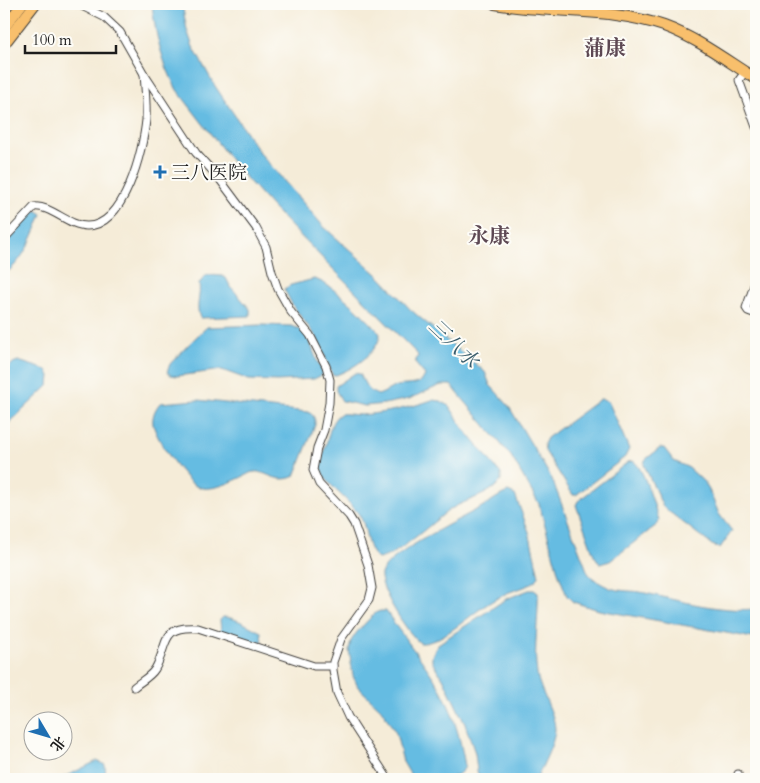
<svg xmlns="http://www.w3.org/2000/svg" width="760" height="783" viewBox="0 0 760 783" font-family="Cardo,'Noto Serif SC',serif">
	<rect width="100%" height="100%" fill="#fdfcf7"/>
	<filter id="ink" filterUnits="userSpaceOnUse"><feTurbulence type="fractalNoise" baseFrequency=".02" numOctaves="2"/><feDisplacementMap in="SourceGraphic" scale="10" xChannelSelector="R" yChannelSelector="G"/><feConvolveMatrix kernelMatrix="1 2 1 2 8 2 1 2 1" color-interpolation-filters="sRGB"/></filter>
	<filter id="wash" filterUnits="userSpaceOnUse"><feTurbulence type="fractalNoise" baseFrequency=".0096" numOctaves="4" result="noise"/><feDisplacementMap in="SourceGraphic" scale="20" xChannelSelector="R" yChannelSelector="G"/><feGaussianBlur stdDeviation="1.12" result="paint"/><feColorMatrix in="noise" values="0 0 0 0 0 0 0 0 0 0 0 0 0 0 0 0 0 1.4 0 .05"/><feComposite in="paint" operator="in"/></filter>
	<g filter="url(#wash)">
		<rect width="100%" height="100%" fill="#f5ecd8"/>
		<g fill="#65bce2" stroke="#406c7f">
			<path d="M152,4H182L187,30L193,47L215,86L260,153L324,227L379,276L411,310L485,372L490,385L508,405L552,479L588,573C594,580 601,584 610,588C622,592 633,590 645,593C682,601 718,612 756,609V639L743,636L599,610L573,602L567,596L559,575L539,504L511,456L451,385H441L409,399L384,404L365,406L342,401L336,391V386L355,373L360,374C365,384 367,391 378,395C385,393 390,388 397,386C406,384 421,387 425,375L415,363L418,355L274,209L237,168L177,90C162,62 155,34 152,4Z"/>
			<path d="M36,210L42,214C33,237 24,260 4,275V245Z"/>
			<path d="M209,275L222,276L226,278L230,286L250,309V316L200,318C195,306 201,296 199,284L205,276Z"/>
			<path d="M314,279C330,282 370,320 380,334C379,353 350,371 333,376L317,338L293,306L284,289L291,285Z"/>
			<path d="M262,325L292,326L302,330L310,342L317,361L324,374L314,379L277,381L249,380L222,370L177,376L171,375L167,372L170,364L194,339L207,327Z"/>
			<path d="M18,361L47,370L50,376L49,385L6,426H4V372L13,363Z"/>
			<path d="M600,399L606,400L609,403L629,449L625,457L576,495H573L545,451L544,444L547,438Z"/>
			<path d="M198,400L308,412C314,415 315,418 315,425L295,476C276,485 266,470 254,472C250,472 247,475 244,476C232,482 209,493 196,486C183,479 156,439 153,424C152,416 155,409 160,403Z"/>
			<path d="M432,400L441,401L450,407L464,429L501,474V481C489,496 467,499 451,509C433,521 398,556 378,559C365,550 368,531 361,518C352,501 322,483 321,467C321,459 325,449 327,441C330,431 331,420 340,414C347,413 354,415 361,415C385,413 409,408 432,400Z"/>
			<path d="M660,448H664L674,461L689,468L704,482L709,490L719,514L732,531L720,548L712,545L663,507L644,465L645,460Z"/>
			<path d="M633,461C644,467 654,507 659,520L658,524L610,561L600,564L594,555L576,505L578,501L628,462Z"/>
			<path d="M508,492L515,495L529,532L539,576L538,578C530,587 517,589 507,593C499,597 490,602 483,607C468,617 438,645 420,643C408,634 379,589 381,574C386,554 465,517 485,505C492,501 499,495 508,492Z"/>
			<path d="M529,590H534L538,593C539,620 533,647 537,674C540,692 555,713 555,729C555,743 542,765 537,779H480L477,771L475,753L465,724L443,678L432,662V656L438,644L506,599Z"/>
			<path d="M380,611H386C401,635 420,656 435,680C452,706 460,736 465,766C460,782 427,781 413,779L403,762L396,733L381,709L358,687L353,676L349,650L351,641L357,632L375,613Z"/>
			<path d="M223,617C236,617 250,627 261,632L262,644L221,632L220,620Z"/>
			<path d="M97,761L105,765L106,779H60Z"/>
		</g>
	</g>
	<g filter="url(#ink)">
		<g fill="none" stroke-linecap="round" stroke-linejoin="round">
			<defs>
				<g id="minor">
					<path d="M78,4L104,17L120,32L144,74L196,153L218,177L256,228L266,247L272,272L278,289L291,312L310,335L326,366L330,380L329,403L324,430L317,448L313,470L319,484L349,516L354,524L368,565L372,588L369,600L341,639L333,662V670L337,693L348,717L388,779"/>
					<path d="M745,72L739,80L756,127"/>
					<path d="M4,239L34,207C51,205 68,226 87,226C125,226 143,150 146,120C147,105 145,89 144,74"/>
					<path d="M756,280L746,308L748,311L756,314"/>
					<path d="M134,687C141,681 150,677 155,669C169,645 159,625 198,628L314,666H333"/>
					<path d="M738,779V774"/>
				</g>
				<g id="primary">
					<path d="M495,4C550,14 609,7 664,26C697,38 727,61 756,79"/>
					<path d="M4,28L22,4"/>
					<path d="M4,44L35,4"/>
				</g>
			</defs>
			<use href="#minor" stroke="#3d3b38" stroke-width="9"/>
			<use href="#primary" stroke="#3d3b38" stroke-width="12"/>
			<use href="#minor" stroke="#fff" stroke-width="7"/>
			<use href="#primary" stroke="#f8bf6c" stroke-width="10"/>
		</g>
	</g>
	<path fill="#1f6fb2" stroke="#fdfcf7" stroke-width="2" d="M157.5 164.5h5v5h5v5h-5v5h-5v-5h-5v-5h5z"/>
	<g text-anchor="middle" stroke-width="4" stroke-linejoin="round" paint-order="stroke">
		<g font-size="19" fill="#1c1c1c" stroke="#fdfcf7" text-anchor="start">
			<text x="171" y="179">三八医院</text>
		</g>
		<g font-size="20" font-style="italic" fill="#395c6b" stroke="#fdfcf7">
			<text transform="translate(454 343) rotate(44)" y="7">三八水</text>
		</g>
		<g font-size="21" font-weight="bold" fill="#5d4853" stroke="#fdfcf7">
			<text x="605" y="55">蒲康</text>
			<text x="489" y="243">永康</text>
		</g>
	</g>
	<rect width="760" height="783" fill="none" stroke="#fdfcf7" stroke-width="20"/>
	<g transform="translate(48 736) rotate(128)"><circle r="24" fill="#fdfcf7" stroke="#a3a29f"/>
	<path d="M0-4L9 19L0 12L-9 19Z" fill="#1f6fb2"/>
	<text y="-8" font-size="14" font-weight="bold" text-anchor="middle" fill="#1c1c1c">北</text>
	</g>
	<path d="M25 45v8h91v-8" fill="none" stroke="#1c1c1c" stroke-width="2.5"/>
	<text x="32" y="45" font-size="15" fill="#1c1c1c" stroke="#fdfcf7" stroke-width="4" paint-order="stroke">100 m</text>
</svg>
